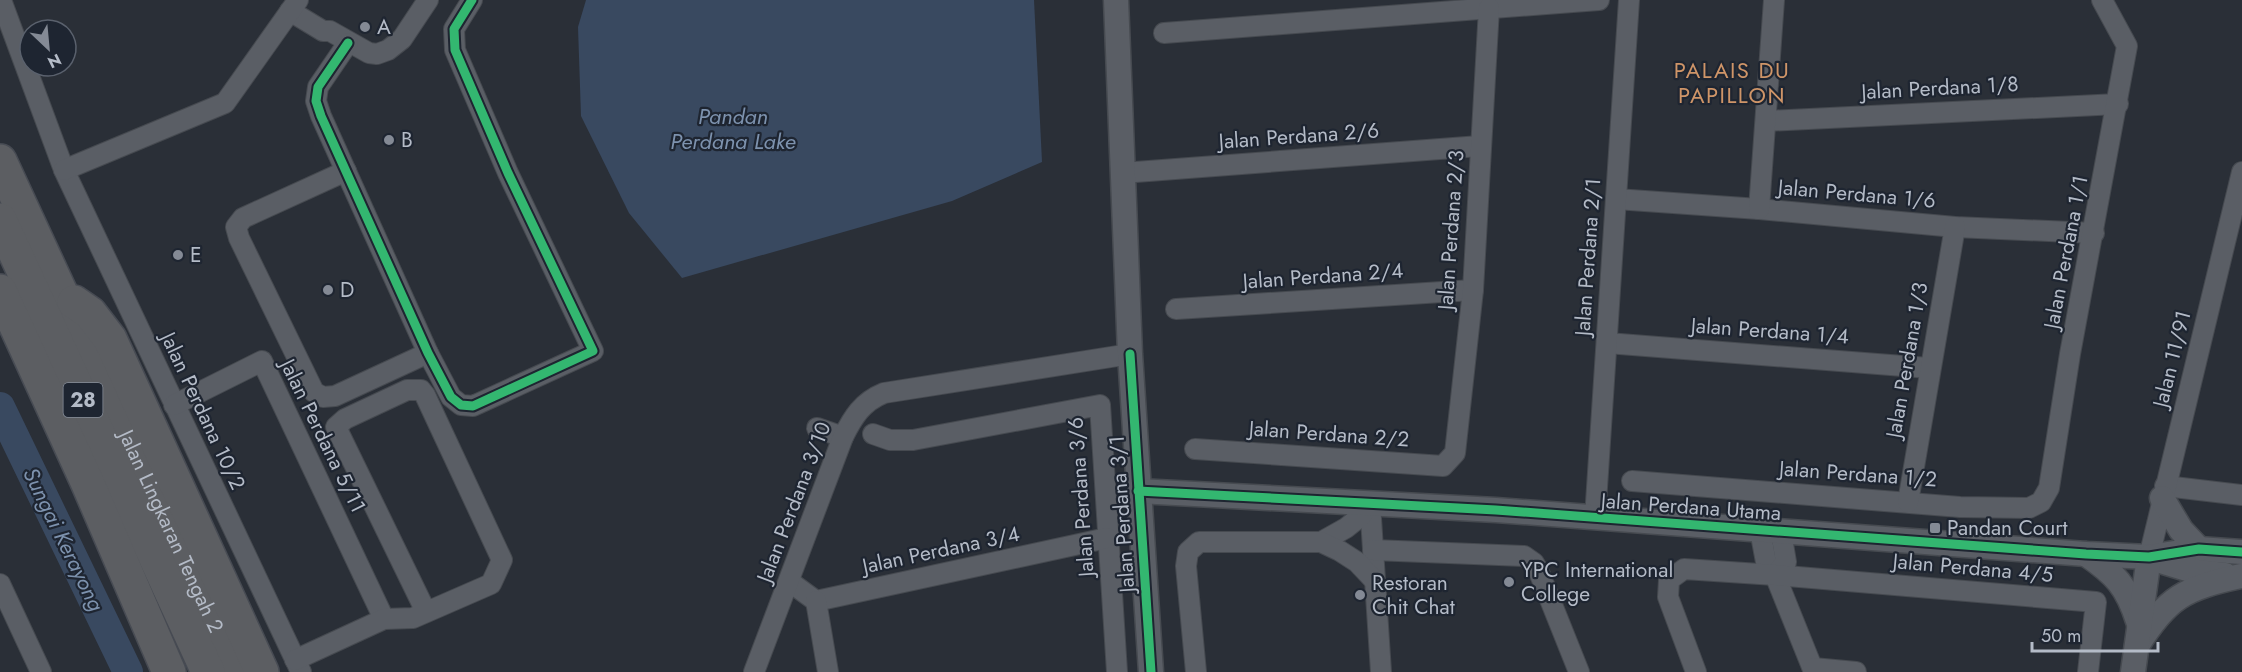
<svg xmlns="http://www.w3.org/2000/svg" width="2242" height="672" viewBox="0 0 2242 672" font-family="Jost,sans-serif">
	<rect width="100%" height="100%" fill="#2a2f37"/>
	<path fill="#394960" d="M586,0H1034L1042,162L952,201L682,278L629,213L581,116L578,27Z"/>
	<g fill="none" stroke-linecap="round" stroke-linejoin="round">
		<path stroke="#394960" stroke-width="30" d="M0,407L128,672"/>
		<defs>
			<g id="minor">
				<path d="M1,0L64,170L301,672"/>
				<path d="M290,11L323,31H330L369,53L377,54L388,50L402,39L428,0"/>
				<path d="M1164,33L1599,0"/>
				<path d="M348,43L318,87L316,101L321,116L428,353L451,397L461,405L473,406L593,351L508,173L455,50L454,29L472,0"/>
				<path d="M1766,121L2118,104"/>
				<path d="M64,170L225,103L298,0"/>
				<path d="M346,171L243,218L236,227L239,238L314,392L323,397L335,396L428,353"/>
				<path d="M1122,173L1480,146"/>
				<path d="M1616,199L1759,209L1955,227L2094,233"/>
				<path d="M1759,209L1774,0"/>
				<path d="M1176,309L1473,290"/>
				<path d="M1607,343L1929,368"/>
				<path d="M174,405L262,361L384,619"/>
				<path d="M817,428L843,437"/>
				<path d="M873,434L890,440H913L1100,405L1117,672"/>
				<path d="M1195,449L1443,466L1455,453L1473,290L1489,8"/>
				<path d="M1632,481L1960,507L2029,508L2041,502L2049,488L2070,354L2127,46L2102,0"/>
				<path d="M2165,486L2242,495"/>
				<path d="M1908,502L1955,227"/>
				<path d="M1370,503L1381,672"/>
				<path d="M1595,518L1629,0"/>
				<path d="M1760,530L1766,562L1775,575L1814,672"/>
				<path d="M1321,542L1346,528L1361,516L1370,503"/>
				<path d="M1373,550L1524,556L1534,563L1539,572L1579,672"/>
				<path d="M2149,557L2242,172"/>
				<path d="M1775,575L1786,562L1781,532"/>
				<path d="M790,582L816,601L1107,538"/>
				<path d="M0,584L41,672"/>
				<path d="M816,601L828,672"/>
				<path d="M295,660L384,619L413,618L491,584L502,560L425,395L421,390H407L345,419L336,427L426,612"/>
				<path d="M1813,668L1856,672"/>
				<path d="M754,672L843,437C853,417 862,402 884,393L1130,354"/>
				<path d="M1196,672L1186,566L1188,552L1199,542H1321L1340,551L1357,562L1375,581"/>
				<path d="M1696,672L1668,597L1669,580L1684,569L1775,575L2096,602L2088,672"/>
			</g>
			<g id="tertiary">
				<path d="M1116,0L1130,354L1151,672"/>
				<path d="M1138,491L1496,510L2086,554L2149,557L2199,549L2242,552"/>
				<path d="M2162,498L2181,530L2199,549"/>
				<path d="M2086,554C2115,574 2127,586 2138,621"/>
				<path d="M2154,559L2197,572L2225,575"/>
				<path d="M2137,646C2167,597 2185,588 2241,576"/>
				<path d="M2133,672L2149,557"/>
			</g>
			<g id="trunk">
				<path id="s1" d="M0,161L236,672"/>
				<path d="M0,220L208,672"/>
				<path d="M0,291L88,484L169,672"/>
				<path d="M74,302L90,313L110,339L262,672"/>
			</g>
		</defs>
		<use href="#minor" stroke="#464a50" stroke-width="22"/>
		<use href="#tertiary" stroke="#464a50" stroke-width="27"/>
		<use href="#trunk" stroke="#474b53" stroke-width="36"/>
		<use href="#minor" stroke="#5a5e65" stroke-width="20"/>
		<use href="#tertiary" stroke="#5a5e65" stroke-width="24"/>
		<use href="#trunk" stroke="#5c5e62" stroke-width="33"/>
		<defs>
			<g id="cycleway">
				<path d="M348,43L318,87L316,101L321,116L428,353L451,397L461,405L473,406L593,351L508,173L455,50L454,29L472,0"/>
				<path d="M1130,354L1151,672"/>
				<path d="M1138,491L1496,510L2086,554L2149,557L2199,549L2242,552"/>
			</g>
		</defs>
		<use href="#cycleway" stroke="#1e2531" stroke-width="13"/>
		<use href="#cycleway" stroke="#33b770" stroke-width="9"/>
	</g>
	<g fill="#848a95" stroke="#1e2531" stroke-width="2">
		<circle cx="365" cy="27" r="6"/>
		<circle cx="389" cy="140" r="6"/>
		<circle cx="178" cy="255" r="6"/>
		<circle cx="328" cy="290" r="6"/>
		<rect x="1929" y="522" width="12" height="12" rx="3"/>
		<circle cx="1509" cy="582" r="6"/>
		<circle cx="1360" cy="595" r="6"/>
	</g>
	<g text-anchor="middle" stroke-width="4.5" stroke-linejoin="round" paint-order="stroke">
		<rect fill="#1e2531" stroke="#878e9a" stroke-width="1.5" x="63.5" y="383" width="39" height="34" rx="4.5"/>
		<g font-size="20" font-weight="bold" fill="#b4bbc7">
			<text x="83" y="407">28</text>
		</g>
		<g font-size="21" fill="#b4bbc7" stroke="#1e2531" text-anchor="start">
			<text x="377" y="34">A</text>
			<text x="401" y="147">B</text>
			<text x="190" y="262">E</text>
			<text x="340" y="297">D</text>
			<text x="1947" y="535">Pandan Court</text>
			<text x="1521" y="577">YPC International<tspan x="1521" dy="24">College</tspan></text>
			<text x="1372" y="590">Restoran<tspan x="1372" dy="24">Chit Chat</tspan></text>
		</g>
		<g font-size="21" fill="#b4bbc7" stroke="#1e2531">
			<text transform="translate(1940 88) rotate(-3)" y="7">Jalan Perdana 1/8</text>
			<text transform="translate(1299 136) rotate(-4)" y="7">Jalan Perdana 2/6</text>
			<text transform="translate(1857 194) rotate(5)" y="7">Jalan Perdana 1/6</text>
			<text transform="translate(1451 230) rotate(-86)" y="7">Jalan Perdana 2/3</text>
			<text transform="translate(2066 252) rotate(-79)" y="7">Jalan Perdana 1/1</text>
			<text transform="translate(1588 257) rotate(-86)" y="7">Jalan Perdana 2/1</text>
			<text transform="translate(1323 276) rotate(-4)" y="7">Jalan Perdana 2/4</text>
			<text transform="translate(1770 331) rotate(4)" y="7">Jalan Perdana 1/4</text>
			<text transform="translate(2172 359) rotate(-76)" y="7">Jalan 11/91</text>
			<text transform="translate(1907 360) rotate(-80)" y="7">Jalan Perdana 1/3</text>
			<text transform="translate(203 411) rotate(65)" y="7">Jalan Perdana 10/2</text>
			<text transform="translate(1329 434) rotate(4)" y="7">Jalan Perdana 2/2</text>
			<text transform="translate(323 436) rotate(64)" y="7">Jalan Perdana 5/11</text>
			<text transform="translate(1858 474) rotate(4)" y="7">Jalan Perdana 1/2</text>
			<text transform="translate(1081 497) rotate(-94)" y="7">Jalan Perdana 3/6</text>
			<text transform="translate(794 502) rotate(-69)" y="7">Jalan Perdana 3/10</text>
			<text transform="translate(1691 507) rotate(4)" y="7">Jalan Perdana Utama</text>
			<text transform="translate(1122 514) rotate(-94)" y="7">Jalan Perdana 3/1</text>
			<text dy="7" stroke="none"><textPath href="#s1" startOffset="408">Jalan Lingkaran Tengah 2</textPath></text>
			<text transform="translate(941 550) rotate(-12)" y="7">Jalan Perdana 3/4</text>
			<text transform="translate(1973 568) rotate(5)" y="7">Jalan Perdana 4/5</text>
		</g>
		<g font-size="22" letter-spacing="1.5" fill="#cf9568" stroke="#1e2531">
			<text x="1732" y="78">PALAIS DU<tspan x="1732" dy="25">PAPILLON</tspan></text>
		</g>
		<g font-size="22" font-style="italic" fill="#7d92ae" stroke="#1e2531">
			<text x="733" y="124">Pandan<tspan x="733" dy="25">Perdana Lake</tspan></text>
			<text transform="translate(64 539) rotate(64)" y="8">Sungai Kerayong</text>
		</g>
	</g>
	<g transform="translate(48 48) rotate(154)"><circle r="28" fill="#1e2531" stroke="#5a616d" stroke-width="1.5"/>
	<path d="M0-4.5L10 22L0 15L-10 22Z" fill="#848a95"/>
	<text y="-9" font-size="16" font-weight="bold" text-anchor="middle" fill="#b4bbc7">N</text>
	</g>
	<path d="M2032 642v9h126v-9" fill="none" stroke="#b4bbc7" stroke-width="3"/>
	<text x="2041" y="642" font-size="18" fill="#b4bbc7" stroke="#1e2531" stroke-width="4.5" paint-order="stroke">50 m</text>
</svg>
